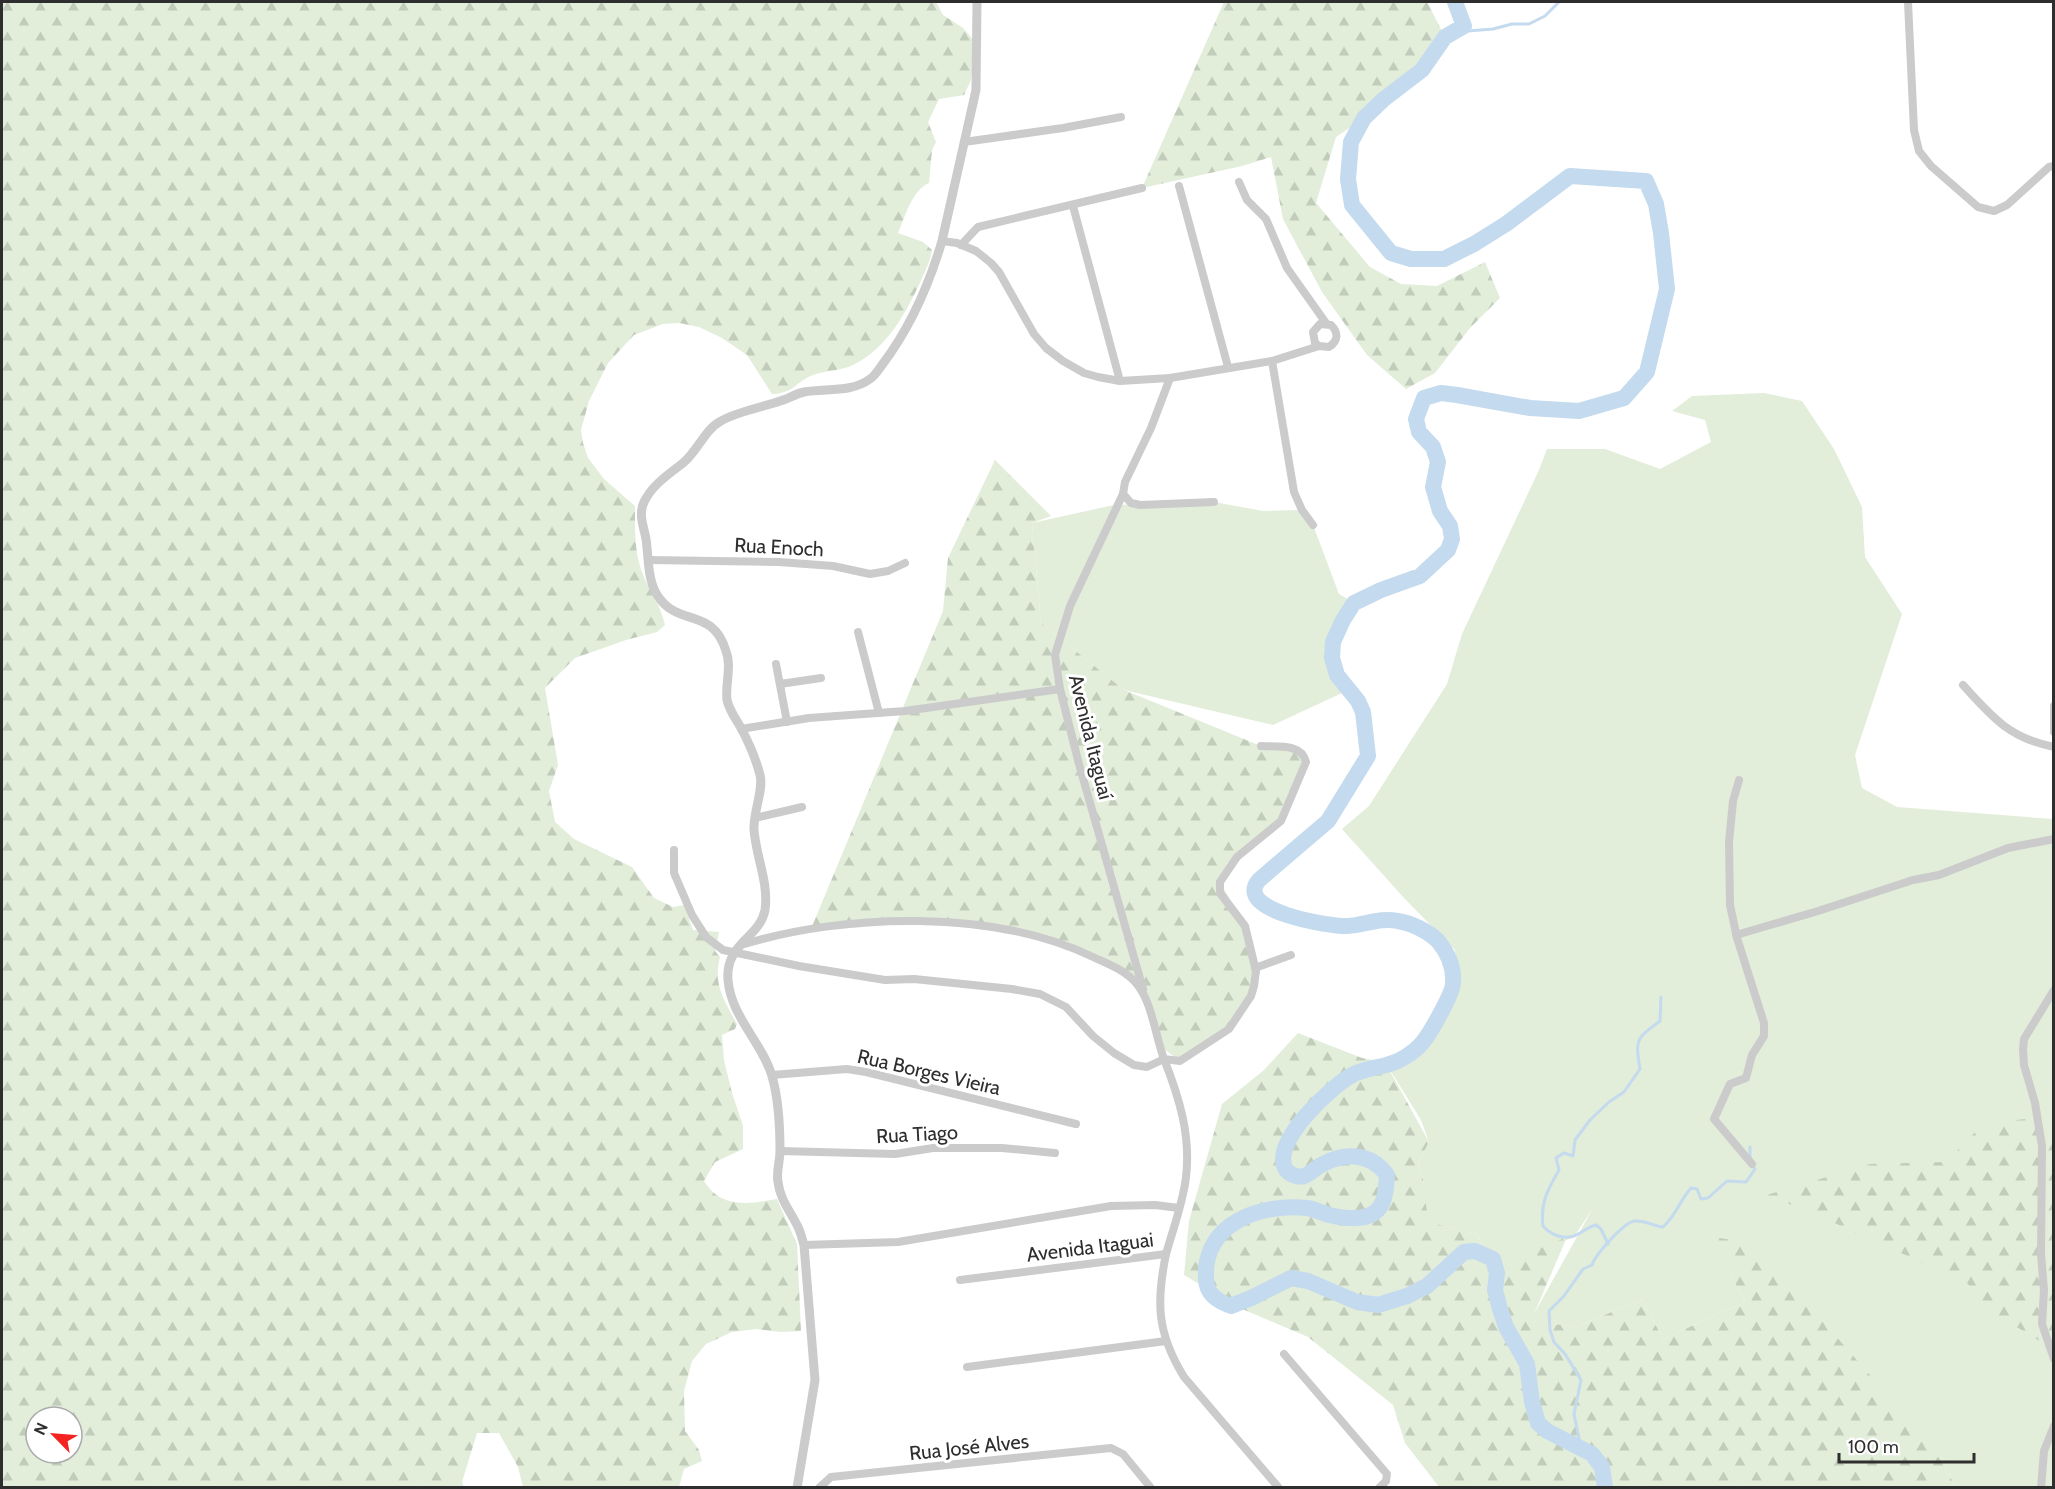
<svg xmlns="http://www.w3.org/2000/svg" width="2055" height="1489" viewBox="0 0 2055 1489" font-family="Cabin,sans-serif">
	<defs>
		<pattern id="forest-firs" width="22" height="20" patternUnits="userSpaceOnUse" patternTransform="scale(1.5)"><rect width="22" height="20" fill="#e2edda"/><path d="M5 1l3.5 6h-7zM16 11l3.5 6h-7z" fill="#c2ccbb"/></pattern>
	</defs>
	<rect width="100%" height="100%" fill="#fff"/>
	<g fill="#e2edda">
		<path d="M1764,393L1802,401L1834,449L1862,507L1865,557L1902,614L1855,755L1862,788L1897,807L2053,819V1487H1955L1941,1456L1715,1237L1730,1274L1745,1302L1663,1339L1642,1299L1576,1327L1530,1321L1593,1208L1574,1237L1493,1268L1477,1234L1427,1222L1423,1179L1418,1163L1429,1142L1421,1120L1385,1062L1422,1042L1457,976L1455,950L1404,898L1342,829L1369,806L1447,684L1462,634L1539,470L1547,449H1605L1660,469L1711,442L1705,420L1672,411L1692,396Z"/>
		<path d="M1214,502L1263,511L1302,510L1313,525L1339,594L1351,601L1330,641L1332,658L1355,687L1273,725L1124,690L1041,623L1032,523L1114,505Z"/>
	</g>
	<g fill="url(#forest-firs)" fill-rule="evenodd">
		<path d="M2,2H936L943,15L963,28L976,43L971,80L964,95L939,99L928,122L936,142L932,150L929,183C912,190 905,217 898,233L923,242L932,250C930,263 924,273 919,285C904,316 886,349 853,365C840,371 826,370 813,375C795,382 795,393 772,394L747,355L722,338L699,327L679,323L663,324L634,335L608,363L589,401L581,430L583,443L588,458L604,479L635,506C635,529 634,555 644,577C651,593 661,607 665,625L657,632L626,640L575,658L545,688L558,765L549,791L555,822L574,839L632,867L654,898L673,907L684,905L693,930L719,932L715,951L720,957C713,985 724,1000 737,1024L735,1029L722,1035L724,1060L732,1093L743,1126V1149L715,1162L704,1181C721,1209 749,1204 777,1199L797,1244L801,1331L780,1332L756,1329L732,1332L706,1344L692,1361L684,1391L685,1431L699,1450L702,1461L684,1469L679,1487H523L518,1467L499,1433H477L462,1482L464,1487L2,1488ZM36,1417H72V1453H36Z"/>
		<path d="M1224,2H1427L1445,37L1364,118L1336,137L1316,203L1370,267L1401,284L1437,286L1485,262L1500,298L1470,328L1435,373L1406,389L1367,355L1322,292L1283,219L1271,157L1242,166L1142,188Z"/>
		<path d="M995,460L1051,516L1032,523L1041,623L1124,690L1261,746L1290,748L1306,762L1281,821L1237,857L1220,882L1245,926L1250,947L1254,986L1229,1029L1180,1061L1159,1045L1145,996L1123,971L1068,945L1003,928L902,920L811,929L943,611L948,558Z"/>
		<path d="M1298,1033L1362,1058L1385,1062L1429,1142L1418,1163L1423,1179L1428,1222L1477,1234L1493,1268L1567,1237L1531,1321L1576,1327L1642,1299L1663,1339L1745,1302L1730,1274L1714,1237L1755,1244L1941,1456L1955,1487H1439L1405,1443L1393,1405L1308,1337L1240,1308L1184,1275L1189,1221L1222,1104L1264,1070Z"/>
		<path d="M2025,1119L2053,1122V1349L1987,1309L1967,1283L1826,1219L1767,1195L1870,1164L1946,1162L1983,1124Z"/>
	</g>
	<g fill="none" stroke-linecap="round" stroke-linejoin="round">
		<g stroke="#c4daee" stroke-width="3">
			<path d="M1464,26L1468,31L1493,29L1512,24H1529L1545,16L1559,2"/>
			<path d="M1750,1157V1147"/>
			<path d="M1608,1244L1601,1229L1596,1225C1587,1227 1582,1233 1574,1236C1562,1240 1550,1234 1543,1226C1540,1203 1548,1189 1559,1170L1556,1158L1564,1153L1573,1156L1575,1140L1590,1120L1609,1102L1624,1092L1640,1069C1635,1039 1636,1039 1660,1021L1661,997"/>
			<path d="M1581,1449L1574,1414L1581,1380L1565,1354L1554,1342L1550,1330L1549,1311L1564,1296L1583,1269L1592,1265C1595,1255 1625,1221 1635,1221C1644,1220 1654,1226 1663,1227C1676,1216 1680,1200 1691,1188L1697,1189L1701,1199L1708,1198L1727,1181L1746,1182L1755,1169L1753,1166"/>
		</g>
		<path stroke="#c4daee" stroke-width="16" d="M1455,2L1464,26L1445,37L1422,70L1384,99L1364,118L1351,142L1348,179L1352,205L1391,253L1411,259H1444L1474,244L1506,224L1570,176L1646,181L1656,204L1661,233L1667,289L1647,372L1624,398L1579,411L1530,408L1457,395L1441,393L1424,398L1416,419L1419,432L1433,447L1438,462L1433,487L1440,511L1450,526L1452,539L1448,550L1420,576L1381,590L1354,603L1343,620L1333,642L1332,658L1337,675L1358,701L1363,712L1368,756L1328,821L1259,880C1232,911 1331,927 1348,926C1365,925 1380,917 1398,921C1411,923 1428,931 1438,941C1448,953 1454,968 1453,983C1453,993 1430,1034 1422,1043C1418,1048 1410,1054 1405,1057C1389,1068 1370,1066 1354,1074C1332,1085 1272,1141 1285,1168C1288,1174 1297,1178 1304,1176C1311,1174 1316,1167 1323,1164C1346,1152 1371,1153 1387,1175C1386,1188 1386,1205 1374,1213C1362,1221 1343,1218 1329,1215C1322,1213 1315,1209 1307,1208C1261,1203 1203,1223 1206,1278C1206,1294 1217,1301 1231,1306L1251,1298L1291,1278L1308,1281L1357,1302L1378,1305L1407,1296L1427,1286L1464,1252L1475,1251L1493,1259L1497,1273L1495,1290L1500,1309L1506,1327L1527,1364L1532,1402L1538,1423L1547,1431L1592,1454L1602,1467L1605,1488"/>
		<g stroke="#cbcbcb" stroke-width="8">
			<path d="M1908,2L1914,130L1919,151L1931,166L1978,207L1994,211L2007,205L2049,167L2054,166"/>
			<path d="M964,142L1063,128L1121,117"/>
			<path d="M1239,182L1247,200L1266,219L1287,268L1326,323"/>
			<path d="M1179,186L1228,367"/>
			<path d="M1073,206L1120,381"/>
			<path d="M942,241L957,243L976,251L991,263L999,272L1034,334L1046,348L1063,361L1084,373L1098,377L1120,381L1170,378L1272,361L1319,346L1329,347C1338,341 1339,333 1331,325L1320,324L1313,332L1315,343L1319,346"/>
			<path d="M961,245L978,227L1142,188"/>
			<path d="M1272,361L1294,492L1302,510L1313,525"/>
			<path d="M1170,378L1151,428L1125,482L1123,494L1131,503L1140,505L1214,502"/>
			<path d="M1123,494L1070,606L1055,655L1060,689L1079,764L1143,989"/>
			<path d="M648,560L779,562L833,566L870,574L888,571L905,563"/>
			<path d="M858,632L879,713"/>
			<path d="M776,664L787,722"/>
			<path d="M780,684L821,678"/>
			<path d="M1963,685C1992,717 2009,738 2054,747"/>
			<path d="M2054,706V732"/>
			<path d="M741,729L809,718L905,711L1060,689"/>
			<path d="M1739,780L1733,801L1729,842L1730,905L1737,938L1764,1023V1036L1752,1055L1746,1078L1730,1084L1714,1119L1752,1164"/>
			<path d="M755,818L802,807"/>
			<path d="M674,850V873L692,915L706,937L723,950L799,966L885,980L914,979L1012,989L1040,994L1066,1007L1093,1036L1114,1053L1134,1065L1147,1067L1164,1059C1179,1097 1191,1135 1186,1177C1183,1203 1173,1229 1166,1254"/>
			<path d="M1736,935L1818,911L1913,880L1939,875L2008,848L2054,839"/>
			<path d="M741,945C845,913 994,909 1093,957C1108,964 1125,970 1136,983C1152,1001 1155,1035 1164,1059L1180,1061L1229,1029L1251,996L1254,986L1256,971L1245,926L1220,893V882L1237,857L1281,821L1306,762C1302,743 1277,747 1261,746"/>
			<path d="M1255,968L1291,955"/>
			<path d="M2054,990L2024,1039L2023,1050L2024,1065L2035,1103L2042,1146L2041,1254L2044,1290L2042,1324L2054,1359"/>
			<path d="M772,1075L847,1069L866,1072L1076,1124"/>
			<path d="M780,1151L895,1154L933,1148H1002L1055,1153"/>
			<path d="M804,1245L898,1242L1111,1206L1155,1205L1179,1208"/>
			<path d="M960,1280L1166,1254C1156,1303 1157,1333 1184,1377L1279,1488"/>
			<path d="M1284,1354L1387,1474L1386,1481L1379,1488"/>
			<path d="M967,1367L1166,1341"/>
			<path d="M819,1488L831,1477L1111,1448L1123,1454L1151,1488"/>
			<path d="M2041,1488L2044,1451L2054,1426"/>
		</g>
		<path stroke="#cbcbcb" stroke-width="9" d="M797,1488L815,1380L804,1245C802,1239 801,1233 798,1227C791,1212 780,1200 778,1182C776,1172 780,1161 780,1151C780,1129 778,1097 772,1076C762,1042 731,1017 728,980C725,943 760,938 765,910C769,883 756,857 754,830C753,812 764,789 760,775C756,759 749,743 741,728C736,719 729,710 727,700C725,683 732,667 726,651C713,608 680,626 660,599C647,583 649,559 646,539C644,527 638,515 644,502C652,485 669,474 683,463C698,451 704,430 721,421C736,412 763,407 780,401C788,399 795,394 804,392C826,388 851,393 870,379C875,376 879,369 882,365C910,328 929,285 942,241L976,90L977,2"/>
	</g>
	<g text-anchor="middle" stroke-width="6" stroke-linejoin="round" paint-order="stroke">
		<g font-size="20" fill="#2e2e2e" stroke="#fff">
			<text transform="translate(779 547) rotate(3)" y="7">Rua Enoch</text>
			<text transform="translate(1091 737) rotate(76)" y="7">Avenida Itaguaí</text>
			<text transform="translate(929 1072) rotate(13)" y="7">Rua Borges Vieira</text>
			<text transform="translate(917 1134) rotate(-3)" y="7">Rua Tiago</text>
			<text transform="translate(1090 1247) rotate(-7)" y="7">Avenida Itaguai</text>
			<text transform="translate(969 1447) rotate(-6)" y="7">Rua José Alves</text>
		</g>
	</g>
	<rect width="2055" height="1489" fill="none" stroke="#2e2e2e" stroke-width="6"/>
	<g transform="translate(54 1435) rotate(295)"><circle r="28" fill="#ffffff" stroke="#ababab" stroke-width="1.5"/>
	<path d="M0-4.5L10 22L0 15L-10 22Z" fill="#f52320"/>
	<text y="-9" font-size="16" font-weight="bold" text-anchor="middle" fill="#2e2e2e">N</text>
	</g>
	<path d="M1839 1453v9h135v-9" fill="none" stroke="#2e2e2e" stroke-width="3"/>
	<text x="1848" y="1453" font-size="18" fill="#2e2e2e" stroke="#ffffff" stroke-width="4.5" paint-order="stroke">100 m</text>
</svg>
